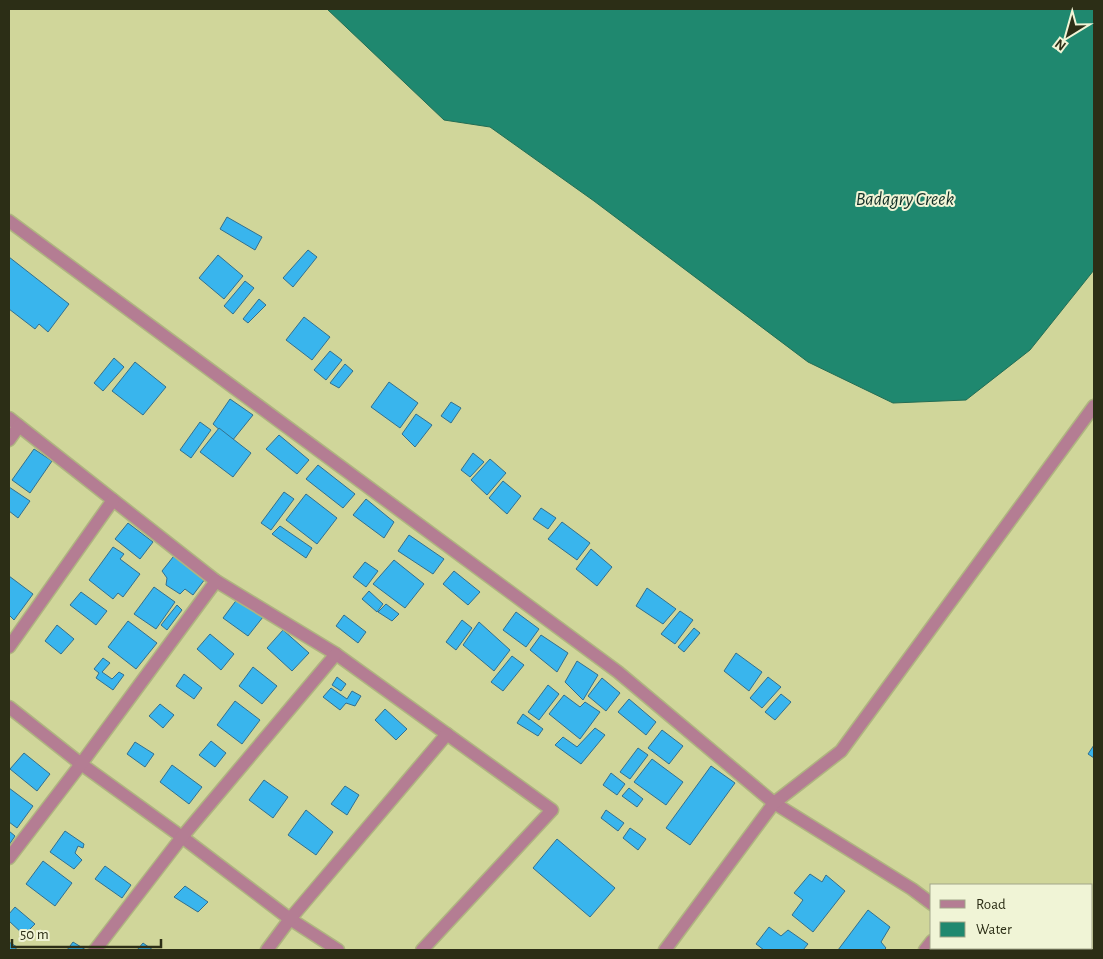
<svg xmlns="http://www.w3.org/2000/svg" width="1103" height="959" viewBox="0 0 1103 959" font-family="'Alegreya Sans',sans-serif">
	<rect width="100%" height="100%" fill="#d0d69a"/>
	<path fill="#1f886f" stroke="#236d54" d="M327,9H1094V270L1030,350L966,400L893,403L808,362L594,201L490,127L444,120Z"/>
	<g fill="#39b5ed" stroke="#33708e">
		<path d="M227,217L262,237L255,250L220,229Z"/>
		<path d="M308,250L317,257L293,287L283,278Z"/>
		<path d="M218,255L243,276L224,299L199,278Z"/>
		<path d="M9,257L69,304L48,332L39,324L35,329L9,309Z"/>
		<path d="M245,281L254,288L233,314L224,306Z"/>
		<path d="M259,299L266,305L248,323L243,319Z"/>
		<path d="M304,317L330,337L312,360L286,340Z"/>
		<path d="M330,351L342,360L326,380L314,370Z"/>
		<path d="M114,358L124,367L103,391L94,383Z"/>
		<path d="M135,362L166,387L143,415L112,391Z"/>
		<path d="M345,364L353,371L339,388L330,383Z"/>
		<path d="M389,382L418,403L400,428L371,407Z"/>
		<path d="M230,399L253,415L232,441L213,424Z"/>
		<path d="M451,402L461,408L451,423L441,416Z"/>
		<path d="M416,414L432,425L415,447L402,434Z"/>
		<path d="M200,422L211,430L191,458L180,450Z"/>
		<path d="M219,428L251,453L233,477L200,452Z"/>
		<path d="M279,435L309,460L297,474L266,449Z"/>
		<path d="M34,449L52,461L30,493L12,480Z"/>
		<path d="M473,453L484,462L470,477L461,470Z"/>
		<path d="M490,459L506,473L487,495L471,480Z"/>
		<path d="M318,465L355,494L343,508L306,479Z"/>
		<path d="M503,481L521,496L507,514L489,498Z"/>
		<path d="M9,487L30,501L18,518L9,511Z"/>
		<path d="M284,492L294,499L271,530L261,523Z"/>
		<path d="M306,494L337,518L317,544L286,520Z"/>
		<path d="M366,499L394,522L384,538L353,515Z"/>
		<path d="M541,508L556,518L548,529L533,519Z"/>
		<path d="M562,522L590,543L577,560L548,539Z"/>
		<path d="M128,523L153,542L140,559L115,539Z"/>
		<path d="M280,526L312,548L306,558L272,534Z"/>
		<path d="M409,535L444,559L433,574L398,551Z"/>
		<path d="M113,547L124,554L120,559L140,574L123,597L118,593L113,599L89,580Z"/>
		<path d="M591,549L612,567L597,586L576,569Z"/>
		<path d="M177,552L208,575L193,595L185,589L180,594L166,585L167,578L162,571Z"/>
		<path d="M394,560L424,584L405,608L373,584Z"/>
		<path d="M365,562L378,571L366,587L353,577Z"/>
		<path d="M454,571L480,592L468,605L443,584Z"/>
		<path d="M9,576L33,594L14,620L9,615Z"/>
		<path d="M154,587L175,602L156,629L134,614Z"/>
		<path d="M647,588L676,609L663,624L636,606Z"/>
		<path d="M369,591L383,604L377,612L362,599Z"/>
		<path d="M81,592L107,611L96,625L70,605Z"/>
		<path d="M238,598L263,617L248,636L223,618Z"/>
		<path d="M386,604L399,614L392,621L378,612Z"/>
		<path d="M177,605L182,610L167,630L161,625Z"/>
		<path d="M680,611L693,620L675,644L661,634Z"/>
		<path d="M516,612L539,629L526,647L503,630Z"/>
		<path d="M344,615L366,632L358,643L336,626Z"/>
		<path d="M462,620L472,628L456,650L446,642Z"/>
		<path d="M128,621L157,643L136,669L108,647Z"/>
		<path d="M479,622L510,650L494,671L463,645Z"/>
		<path d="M57,625L74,639L61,654L45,641Z"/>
		<path d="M694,628L700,633L684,652L678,647Z"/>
		<path d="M283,630L309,653L292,671L267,648Z"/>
		<path d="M210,634L234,654L221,670L197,649Z"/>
		<path d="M541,635L568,653L557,672L530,650Z"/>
		<path d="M736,653L762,672L749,691L724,671Z"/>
		<path d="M512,656L524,665L503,691L491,682Z"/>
		<path d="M103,658L110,663L102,672L112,679L119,672L124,675L113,690L96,678L99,673L94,669Z"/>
		<path d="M577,661L598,675L583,700L565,682Z"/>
		<path d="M253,667L277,686L262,704L239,686Z"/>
		<path d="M184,674L202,688L194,699L176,686Z"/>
		<path d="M337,677L346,684L341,691L332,685Z"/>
		<path d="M768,677L781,687L762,708L750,698Z"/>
		<path d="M602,678L620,693L606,711L588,696Z"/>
		<path d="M548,685L559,694L539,720L528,712Z"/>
		<path d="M331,688L347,699L352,691L361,696L355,706L346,703L340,710L323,697Z"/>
		<path d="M781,694L791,702L775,720L765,712Z"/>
		<path d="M564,695L580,707L585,702L600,712L580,739L549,714Z"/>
		<path d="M629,699L656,722L646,735L618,712Z"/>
		<path d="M235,701L260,720L242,744L217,725Z"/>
		<path d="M160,704L174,715L163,728L149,716Z"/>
		<path d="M385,709L407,729L396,740L375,720Z"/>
		<path d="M523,714L543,729L538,736L517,723Z"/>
		<path d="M595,728L605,735L581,764L555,745L563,737L577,747Z"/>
		<path d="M662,730L683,746L669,764L648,748Z"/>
		<path d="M211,741L226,753L215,767L199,755Z"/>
		<path d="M135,742L154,754L145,767L127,754Z"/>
		<path d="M1094,745V758L1088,754Z"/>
		<path d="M638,748L648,755L630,779L620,772Z"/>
		<path d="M24,753L50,774L37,791L10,769Z"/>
		<path d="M652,759L683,782L666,805L634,782Z"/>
		<path d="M172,765L202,787L189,804L160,782Z"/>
		<path d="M711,766L735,783L690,845L666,828Z"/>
		<path d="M611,773L625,784L617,795L603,785Z"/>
		<path d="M264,780L288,797L273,818L249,800Z"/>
		<path d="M345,786L359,795L347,815L331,804Z"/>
		<path d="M9,788L33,806L17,828L9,822Z"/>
		<path d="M629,788L643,799L637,807L622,796Z"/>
		<path d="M306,810L333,832L316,855L288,835Z"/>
		<path d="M606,810L624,823L618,831L601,818Z"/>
		<path d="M630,828L646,839L638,850L623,838Z"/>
		<path d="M9,831L15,836L9,845Z"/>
		<path d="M65,831L84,844L83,848L78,846L75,853L82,860L74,869L50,852Z"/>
		<path d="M557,839L615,888L590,917L533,868Z"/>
		<path d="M43,861L72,883L55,906L26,884Z"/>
		<path d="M105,866L131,885L122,898L95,879Z"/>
		<path d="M810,874L822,882L826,875L845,891L813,932L792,915L803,900L794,893Z"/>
		<path d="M185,886L208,902L198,912L174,897Z"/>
		<path d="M15,907L35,924L24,935L9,921V914Z"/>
		<path d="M868,910L890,927L881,942L886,948L884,950H838Z"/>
		<path d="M769,927L781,936L788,930L808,944L803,950H764L756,944Z"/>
		<path d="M9,942L17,947L15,950H9Z"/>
		<path d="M73,942L86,950H67Z"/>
		<path d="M143,943L153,950H137Z"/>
	</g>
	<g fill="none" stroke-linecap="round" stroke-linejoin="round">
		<defs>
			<g id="minor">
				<path d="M9,221L618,672L774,803L912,889L932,904"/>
				<path d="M9,418L216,581L336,654L552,810L422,950"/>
				<path d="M9,440L19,426"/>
				<path d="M9,647L113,500"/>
				<path d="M9,707L81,764L182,837L290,919L338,950"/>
				<path d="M9,858L81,764L216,581"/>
				<path d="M991,948L994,950"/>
				<path d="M95,950L182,837L336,654"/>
				<path d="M267,950L290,919L447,734"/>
				<path d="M665,950L774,803L841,751L1094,406"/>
				<path d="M925,950L932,941"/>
			</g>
		</defs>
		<use href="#minor" stroke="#afb480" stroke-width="15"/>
		<use href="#minor" stroke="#b47d93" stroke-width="12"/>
	</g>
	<g text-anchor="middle" stroke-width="4" stroke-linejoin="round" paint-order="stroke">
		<g font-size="19" font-style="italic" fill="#123028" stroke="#f0f4d6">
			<text x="905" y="205">Badagry Creek</text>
		</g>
	</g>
	<rect width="1103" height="959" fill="none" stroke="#2c2e16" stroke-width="20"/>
	<rect x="930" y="884" width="162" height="65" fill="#f0f4d6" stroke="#a2a589"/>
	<rect x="940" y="900" width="25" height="8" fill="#b47d93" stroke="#a2a589"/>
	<text x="976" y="909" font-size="15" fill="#2c2e16">Road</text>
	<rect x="940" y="922" width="25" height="15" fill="#1f886f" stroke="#a2a589"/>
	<text x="976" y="934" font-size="15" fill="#2c2e16">Water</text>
	<g transform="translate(1068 35) rotate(217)" stroke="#f0f4d6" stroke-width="4" paint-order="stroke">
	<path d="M0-4L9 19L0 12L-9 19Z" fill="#2c2e16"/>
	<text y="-8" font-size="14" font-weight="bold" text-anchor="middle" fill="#2c2e16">N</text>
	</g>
	<path d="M12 939v8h149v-8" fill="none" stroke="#2c2e16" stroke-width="2.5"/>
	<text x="20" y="939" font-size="15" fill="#2c2e16" stroke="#f0f4d6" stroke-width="4" paint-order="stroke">50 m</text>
</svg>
